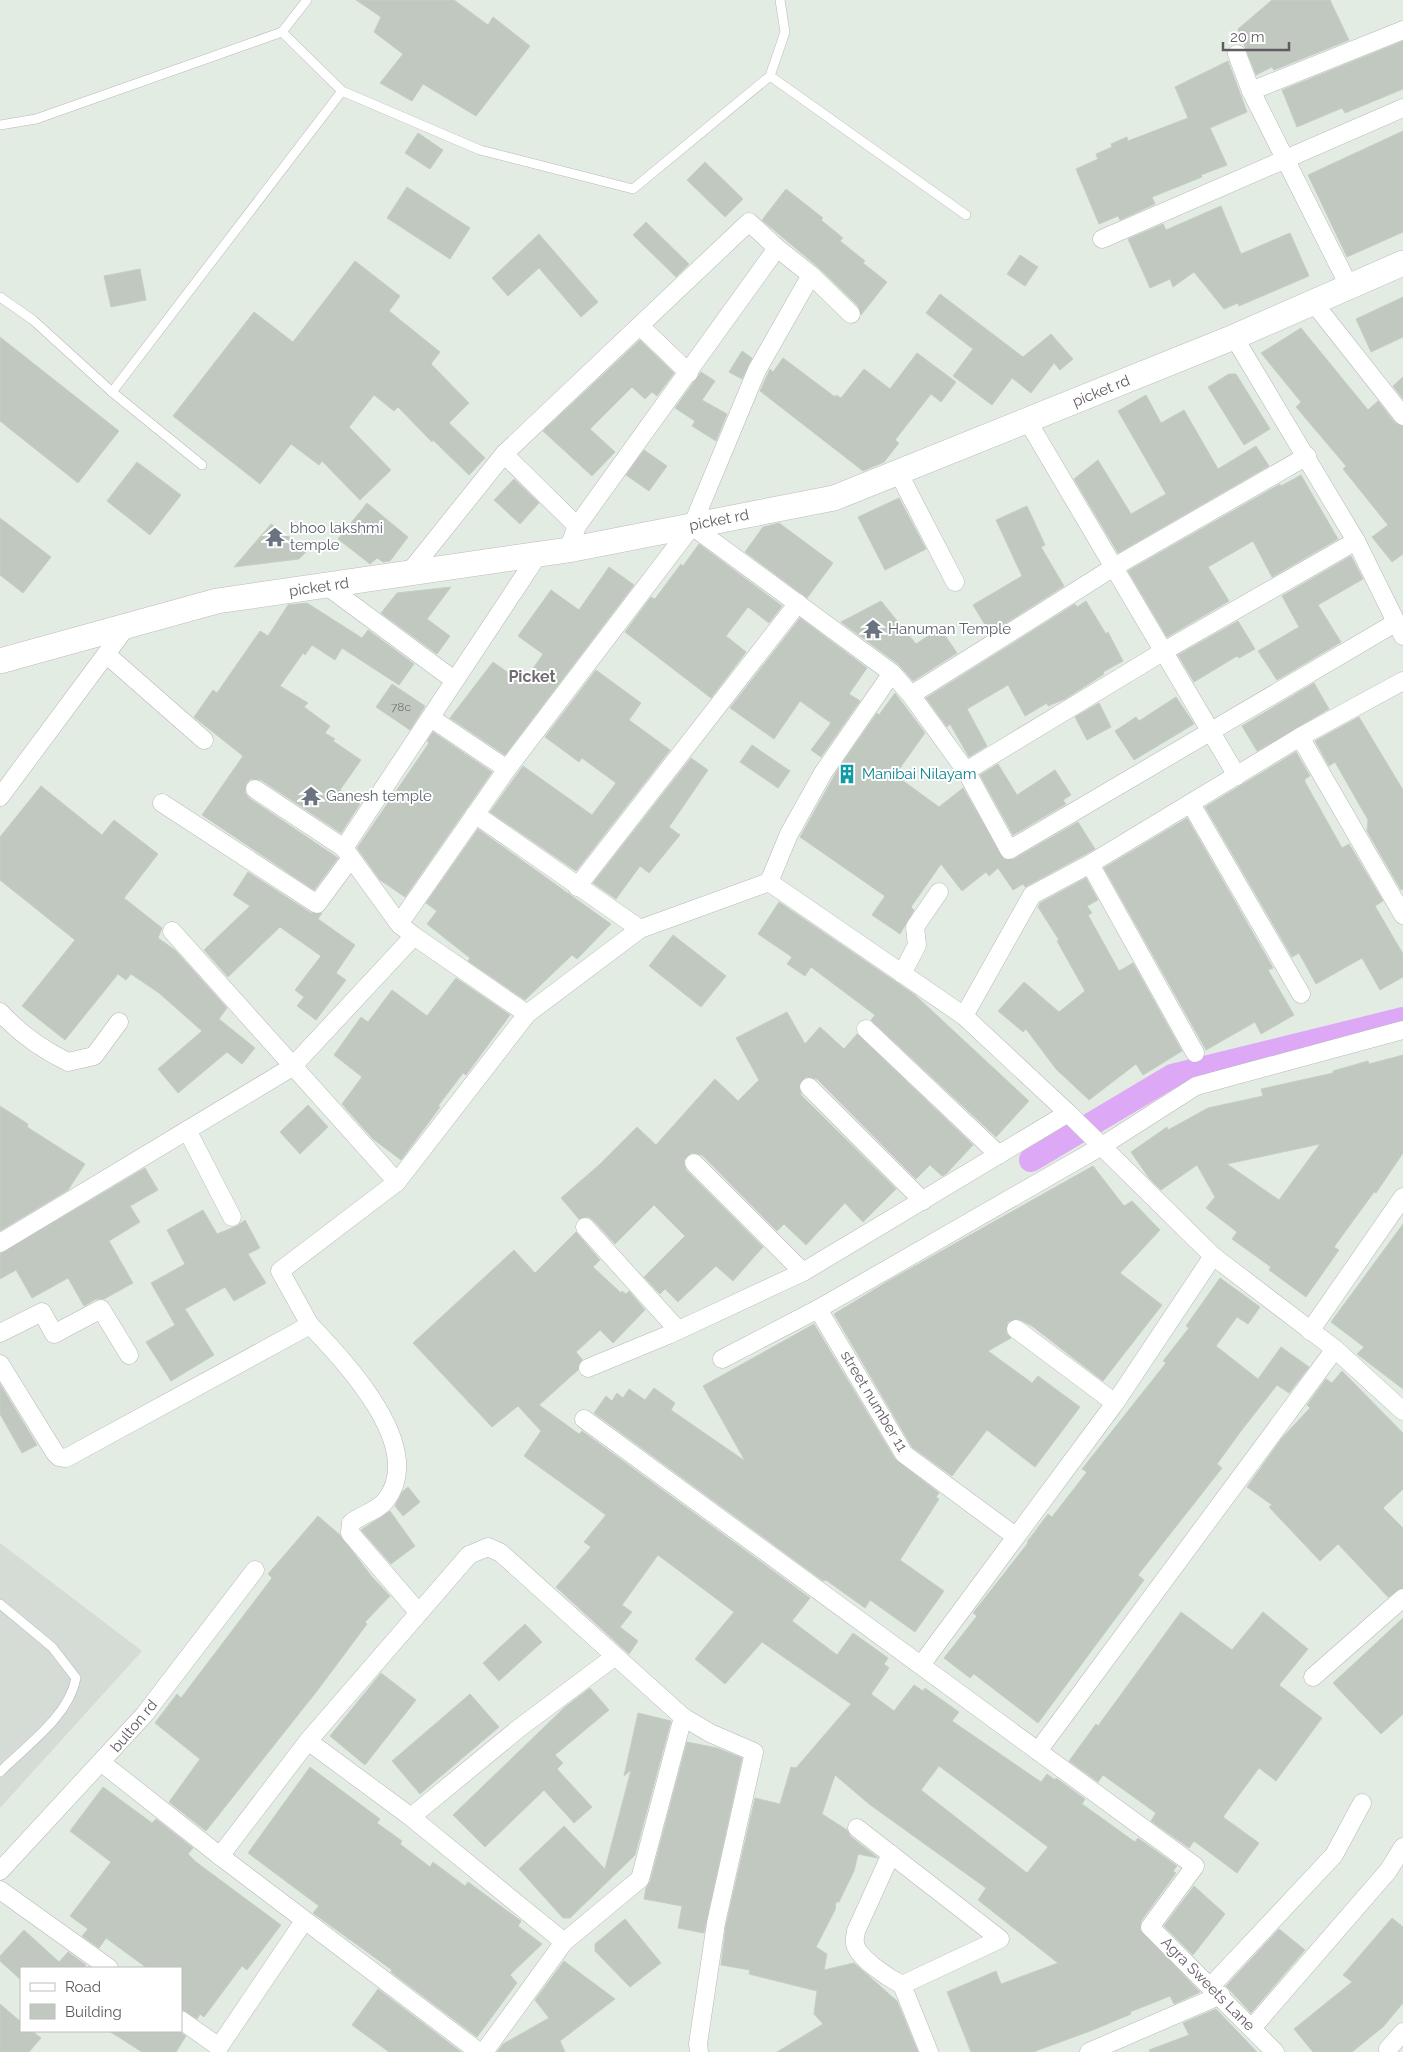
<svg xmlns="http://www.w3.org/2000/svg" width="1403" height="2052" viewBox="0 0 1403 2052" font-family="Raleway,sans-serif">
	<rect width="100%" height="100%" fill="#e3ece3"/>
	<path fill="#d5dbd5" d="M0,1543L142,1651L0,1808Z"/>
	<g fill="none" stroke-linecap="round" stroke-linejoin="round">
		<path stroke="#dda9f6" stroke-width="24" d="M1031,1160L1172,1076L1403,1019"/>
	</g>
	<g fill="#c0c8bf" stroke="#c3d0c2" fill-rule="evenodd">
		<path d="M356,0H454L488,25L493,17L530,46L476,116L423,84L412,101L380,83L403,54L374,32L381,17Z"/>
		<path d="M1272,0H1330L1349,40L1274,70L1272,67L1256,75L1238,29Z"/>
		<path d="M1403,41V89L1345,113L1342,108L1297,127L1282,90Z"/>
		<path d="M1228,61L1247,112L1210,128L1227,165L1201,175L1202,177L1152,197L1155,204L1120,220L1118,216L1099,224L1076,169L1098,159L1096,154L1112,147L1111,144L1127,137L1128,141L1188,118L1175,87Z"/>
		<path d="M1403,131V232L1347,257L1308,175Z"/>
		<path d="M418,133L443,150L430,169L405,153Z"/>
		<path d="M705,162L743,199L725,217L687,180Z"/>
		<path d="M407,187L470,228L450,259L387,218Z"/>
		<path d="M786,189L823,218L821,220L843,238L840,241L865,261L863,263L887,282L861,315L858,306L818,267L762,220Z"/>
		<path d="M1221,206L1241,254L1290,233L1309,276L1239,306L1238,303L1224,309L1194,272L1173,287L1170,279L1150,288L1128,239L1163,224L1166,230Z"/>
		<path d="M646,222L689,264L676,277L633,235Z"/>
		<path d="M539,234L598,302L581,317L539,268L508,296L492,278Z"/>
		<path d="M1020,255L1038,267L1025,286L1007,274Z"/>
		<path d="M355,261L400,296L389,311L440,352L431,364L469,403L449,423L485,458L469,475L433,440L432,442L398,407L394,411L374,395L349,427L391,470L360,500L322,461L319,465L291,444L260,484L173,416L254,312L293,342Z"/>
		<path d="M140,269L146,300L111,307L104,276Z"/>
		<path d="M940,294L1023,357L1051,334L1073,359L1060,370L1054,363L1031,393L1012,378L992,405L953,376L973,349L926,313Z"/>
		<path d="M1403,297V337L1371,352L1356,319Z"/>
		<path d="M1301,328L1368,410L1378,401L1395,423L1403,426V554L1392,562L1372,537L1388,525L1343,469L1346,466L1296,407L1301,402L1261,353Z"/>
		<path d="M0,337L119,431L78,483L0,421Z"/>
		<path d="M640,340L674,373L657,396L652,392L645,399L632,387L590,429L615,452L592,476L543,431Z"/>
		<path d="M742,351L752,358L742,379L729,372Z"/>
		<path d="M917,353L956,382L941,402L931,394L895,440L899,443L884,462L863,471L760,391L770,369L773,372L783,358L835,397L836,395L841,398L864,369L890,389Z"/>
		<path d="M701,372L715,381L702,400L727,414L716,441L692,426L695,421L675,408Z"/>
		<path d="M1229,374H1236L1270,429L1244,445L1208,387Z"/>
		<path d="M1403,377V399L1393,386Z"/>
		<path d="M1146,395L1161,423L1184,410L1218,469L1256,446L1269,466L1118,553L1074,479L1098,460L1131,514L1166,494L1118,411Z"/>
		<path d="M644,450L667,466L649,491L626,475Z"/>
		<path d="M137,462L181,495L150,535L107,501Z"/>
		<path d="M1301,475L1338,539L1272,577L1253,541L1208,567L1229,601L1167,637L1128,571L1280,484L1281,486Z"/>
		<path d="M514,479L539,503L520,524L494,500Z"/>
		<path d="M899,498L926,549L885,570L858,517Z"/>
		<path d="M367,503L408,537L390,561L383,562L377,558L370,564L338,539Z"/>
		<path d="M1027,506L1045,545L1041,547L1064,586L990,633L973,605L1022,576L996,520Z"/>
		<path d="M0,518L51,557L23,593L0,575Z"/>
		<path d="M779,523L833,563L807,598L745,552L763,527Z"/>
		<path d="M271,524L308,550L299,559L234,567Z"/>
		<path d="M699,544L782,606L769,623L748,607L726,636L746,652L711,698L625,632L651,597L655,599L681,564L683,566Z"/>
		<path d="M1351,556L1363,579L1318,605L1341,642L1277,680L1258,651L1299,627L1282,596Z"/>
		<path d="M609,567L634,585L505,755L450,718L493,662L523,683L543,654L518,636L551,590L579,610Z"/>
		<path d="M451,587L427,619L450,636L437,654L381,613L397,593Z"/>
		<path d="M881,601L916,644L940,628L957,653L913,681L898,664L841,622Z"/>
		<path d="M1086,601L1106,634L1108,632L1123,661L1103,672L1104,674L1065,699L1048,706L1047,703L1025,716L1008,685L967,709L987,746L969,757L950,724L947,727L926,698L1075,604L1077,607Z"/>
		<path d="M307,603L362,638L368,630L414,664L399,685L342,648L335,660L312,645L305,655L303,653L280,686L308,703L304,707L330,726L325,733L335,739L333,741L361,760L340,790L360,804L341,833L261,780L251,779L246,784L245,793L249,798L338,858L314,890L202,815L243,756L194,717L213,690L217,693L260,631L268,636L288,605Z"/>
		<path d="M800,618L867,668L849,694L860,701L821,757L811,750L831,723L800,701L774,739L730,708Z"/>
		<path d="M1238,621L1255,649L1239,658L1237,656L1194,682L1178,655Z"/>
		<path d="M596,670L641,703L629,720L670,750L576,871L490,812L523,766L592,815L616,783L582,758L579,762L545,737Z"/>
		<path d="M1314,683L1329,709L1257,751L1242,726Z"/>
		<path d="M392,684L425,706L410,730L376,707Z"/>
		<path d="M895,693L925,733L895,775L939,807L963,788L1004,859H1014L1078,822L1095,849L1025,887L1023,884L1013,890L998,868L989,876L986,872L962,891L941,864L911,907L914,910L900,934L872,915L885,896L800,837L838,769L877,713L879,715Z"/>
		<path d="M1176,697L1194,724L1134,760L1115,731L1136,717L1139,721Z"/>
		<path d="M1099,703L1111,727L1087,740L1075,717Z"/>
		<path d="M1359,717L1403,790V889L1401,890L1367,831L1368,820L1335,762L1329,766L1315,741Z"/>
		<path d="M433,732L492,772L405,897L380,880L357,848L429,743L427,741Z"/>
		<path d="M752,745L790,771L778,788L740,762Z"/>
		<path d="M1296,752L1310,776L1305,779V782L1342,848L1349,844L1383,901L1375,906L1403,954V977L1380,990L1362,958L1316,984L1299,953L1292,957L1205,807Z"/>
		<path d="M691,758L708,770L669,827L680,835L649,873L640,866L616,899L593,883Z"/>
		<path d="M998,764L1017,795L1055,770L1071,795L1063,800L1066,804L1013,835L980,775Z"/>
		<path d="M41,786L102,835L114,820L158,854L124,898L162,928L158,938L175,950L227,1008L219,1019L255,1048L242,1064L227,1052L178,1093L158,1069L202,1031L159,993L131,974L126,980L118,974L65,1040L22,1006L75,940L0,880V837Z"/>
		<path d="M1187,818L1273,968L1268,970L1294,1015L1261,1034L1255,1022L1206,1050L1104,868Z"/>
		<path d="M478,829L611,924L577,959L572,955L525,1000L468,961L470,958L427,924L437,911L426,903Z"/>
		<path d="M248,872L311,913H322L318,919L355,945L336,973L346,980L316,1020L297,1006L304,997L295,990L321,956L280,927L228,977L204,950L250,906L233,895Z"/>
		<path d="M1086,878L1098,900L1087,906L1092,913L1088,915L1119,971L1133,963L1182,1051L1143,1075L1136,1064L1089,1100L1056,1069L1026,1029L1023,1032L998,1011L1024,982L1059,1012L1085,991L1057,941L1059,940L1038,907L1040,903Z"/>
		<path d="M779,902L915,995L1029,1101L996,1137L871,1020L875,1015L811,967L805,976L787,964L792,957L758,934Z"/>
		<path d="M673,935L726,976L701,1007L649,966Z"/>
		<path d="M456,978L510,1015L466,1075L463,1073L438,1106L440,1107L401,1160L373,1139L342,1104L362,1077L334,1055L361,1017L368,1022L392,990L427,1016Z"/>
		<path d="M787,1012L805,1044L820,1027L844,1049L857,1034L973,1145L946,1174L942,1176L930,1165L916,1179L817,1079L806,1077L799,1085L801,1095L896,1189L863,1222L845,1203L806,1245L784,1224L777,1231L702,1155L691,1153L684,1160L686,1170L763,1247L733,1281L716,1266L678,1302L665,1289L660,1294L644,1277L685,1236L654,1205L615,1244L593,1220L588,1217L579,1219L561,1198L599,1165L637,1127L656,1145L715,1079L738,1101L759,1080L736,1038Z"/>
		<path d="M1403,1055V1153L1376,1193L1374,1192L1334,1247L1339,1250L1306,1297L1269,1270L1271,1267L1232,1239L1237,1232L1206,1208L1215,1197L1197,1165L1161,1190L1149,1178L1131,1152L1167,1127L1168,1130L1208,1108L1263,1096L1261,1089L1333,1073V1071L1368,1061L1369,1064ZM1320,1144L1279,1200L1227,1164Z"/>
		<path d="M308,1105L328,1127L300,1154L280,1132Z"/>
		<path d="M0,1106L28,1124L27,1127L85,1164L68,1190L0,1231Z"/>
		<path d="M1093,1166L1124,1206L1132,1201L1160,1230L1120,1273L1162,1305L1103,1381L1032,1326L1018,1319L1008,1322L1006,1333L1011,1338L988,1351L1032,1383L1038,1376L1080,1407L1035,1467L987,1430L952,1476L912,1447L834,1314L890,1280Z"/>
		<path d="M145,1168L158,1190L130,1206L140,1222L109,1241L133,1283L104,1299H96L84,1306L68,1278L32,1298L16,1270L0,1279V1254Z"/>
		<path d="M203,1210L217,1234L237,1226L245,1220L260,1248L248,1254L266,1283L234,1301L225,1287L185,1309L214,1355L171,1381L146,1342L175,1325L151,1283L185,1264L167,1230Z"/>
		<path d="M1403,1224V1389L1357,1354L1364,1347L1331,1322Z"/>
		<path d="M576,1232L600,1260L593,1267L621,1293L622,1291L626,1294L629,1291L645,1310L613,1343L600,1330L576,1352L582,1359L578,1370L539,1405L579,1434L582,1431L810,1598L792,1621L837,1655L853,1633L888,1658L884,1664L889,1668L871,1694L894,1711L914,1685L923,1691L925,1688L959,1712L952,1721L1041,1782L1047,1774L1055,1780L1056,1778L1085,1799L1082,1804L1135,1842L1138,1838L1177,1866L1173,1871L1176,1873L1141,1921L1140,1930L1200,1992L1174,2004L1170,1996L1130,2012L1131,2014L1093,2030L1033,2052H971L947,1992L996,1971L1001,1984L1058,1963L978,1900L986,1888L869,1804L835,1775L822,1814L847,1830L850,1836L878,1858L858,1854L854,1871L839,1902H836L835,1910L816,1947L827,1954L824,1970L854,1963L897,2001L918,2052H777L823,2024L814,2014L817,1991L749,1974L750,1970L721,1965L726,1925L755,1798L780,1804L791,1767L796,1768L851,1704L762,1642L725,1684L695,1659L734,1612L658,1555L622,1605L632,1612L620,1627L638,1641L629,1654L556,1587L591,1547L584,1542L606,1515L524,1456L541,1431L518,1406L492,1427L413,1343L514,1250L535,1273ZM939,1766L1048,1847L1027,1873L921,1790Z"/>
		<path d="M1220,1278L1260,1307L1248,1324L1237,1317L1216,1346L1258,1379L1281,1347L1309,1367L1289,1393L1277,1385L1241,1431L1217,1464L1222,1468L1138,1575L1144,1580L1038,1723L974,1674L970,1678L944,1658L977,1616L973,1613L1028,1543L1027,1542L1048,1514L1052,1517L1087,1472L1082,1469L1166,1363L1163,1361L1189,1328L1186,1326Z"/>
		<path d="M814,1324L895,1459L939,1493L936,1497L939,1499L900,1560L944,1591L915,1632L870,1600L865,1608L826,1580L823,1581L594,1413L606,1396L612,1401L617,1393L623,1398L629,1389L645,1400L654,1388L675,1403L671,1410L745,1461L703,1386Z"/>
		<path d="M1342,1371L1403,1433V1489L1383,1508L1403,1528V1588L1388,1597L1338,1544L1320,1561L1269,1507L1272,1505L1247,1487L1282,1438L1310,1408L1307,1405L1326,1379L1332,1383Z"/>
		<path d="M0,1384L37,1445L22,1453L0,1414Z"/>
		<path d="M408,1487L420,1502L403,1516L395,1506L402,1492Z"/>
		<path d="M390,1511L415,1546L391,1564L361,1530Z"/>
		<path d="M318,1516L340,1535L372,1577L390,1596L365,1622L367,1624L317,1691L206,1831L169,1802L200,1759L155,1723L177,1694L181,1698L272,1578L268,1574Z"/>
		<path d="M1181,1612L1232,1650L1263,1612L1308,1649L1279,1685L1322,1718L1276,1781L1259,1768L1223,1817L1259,1843L1237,1873L1194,1841L1189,1848L1151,1821L1156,1813L1103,1775L1098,1782L1069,1761L1096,1724L1098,1726Z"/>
		<path d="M1403,1618V1714L1381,1734L1333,1683Z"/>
		<path d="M525,1624L542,1642L499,1681L483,1663Z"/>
		<path d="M381,1673L416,1700L365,1765L330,1736Z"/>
		<path d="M590,1688L609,1710L555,1755L563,1763L557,1769L592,1807L574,1823L544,1790L485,1847L453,1815L565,1707Z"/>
		<path d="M470,1694L499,1727L420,1794L392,1761Z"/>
		<path d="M638,1713L671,1721L635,1855L570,1918H563L519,1869L564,1826L605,1869L631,1770L624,1776Z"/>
		<path d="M687,1742L717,1748L742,1758L704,1933L678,1928L682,1906L644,1899L646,1888L650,1882Z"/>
		<path d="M310,1767L380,1819L377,1823L402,1841L400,1844L430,1867L433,1862L465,1886L468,1882L521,1921L518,1926L542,1944L510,1975L517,1983L477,2037L391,1972L392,1970L313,1913L319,1906L248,1853Z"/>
		<path d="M103,1787L152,1823L156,1819L193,1848L188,1854L196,1862L281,1925L247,1970L242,1966L204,2017L200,2014L197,2019L181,2009V1968H147L106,1938L99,1948L82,1936L88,1929L70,1916L111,1862L70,1831Z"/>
		<path d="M1194,1886L1225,1914L1193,1955L1164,1926Z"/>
		<path d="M1392,1918L1403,1927V2003L1383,2027L1352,2052H1313L1294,2029L1352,1982L1343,1975Z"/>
		<path d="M625,1919L661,1963L630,1987L595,1951V1944Z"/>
		<path d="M1279,1929L1305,1950L1251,2013L1226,1986Z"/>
		<path d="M24,1930L59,1962L68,1952L86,1965L83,1968H21V1980L0,1961V1956Z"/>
		<path d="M564,1961L615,1999L560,2041L565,2052H497L503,2044L549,2018L535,2000Z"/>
		<path d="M378,1989L461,2052H389L352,2025Z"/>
		<path d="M0,2004L21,2022V2031H32L41,2038L29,2052H0Z"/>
		<path d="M1216,2009L1257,2052H1150L1149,2050L1189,2035L1183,2023Z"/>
		<path d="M109,2031H178L186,2036L176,2052H142Z"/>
	</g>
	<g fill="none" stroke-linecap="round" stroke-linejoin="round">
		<defs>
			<g id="lane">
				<path d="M780,0L785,32L770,76L966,215"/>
				<path d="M282,32L342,91L480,150L633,189L770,76"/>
				<path d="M0,125L36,119L282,32L307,0"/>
				<path d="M0,297L33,320L112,392L202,465"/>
				<path d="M112,392L342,91"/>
				<path d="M0,1604L52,1647L76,1678C69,1716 27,1745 0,1772"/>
			</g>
			<g id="street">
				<path d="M1237,54L1251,91L1349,286"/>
				<path d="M1251,91L1403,30"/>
				<path d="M1102,239L1403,108"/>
				<path d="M811,275L851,314"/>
				<path d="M1313,302L1403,416"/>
				<path d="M640,326L689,373"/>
				<path d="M1234,337L1356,541L1403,636"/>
				<path d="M1027,420L1237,776"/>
				<path d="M504,454L577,526"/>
				<path d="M898,472L955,582"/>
				<path d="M692,526L892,673"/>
				<path d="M1356,541L1164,651L966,771L911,695L892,673L823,773L789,834L769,882L964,1016L1068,1113L1213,1256L1335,1349L1403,1411"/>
				<path d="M568,550L577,526L777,248"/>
				<path d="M327,586L454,680"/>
				<path d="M106,654L204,740"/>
				<path d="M911,695L1114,567L1307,456"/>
				<path d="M431,718L507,769"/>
				<path d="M1300,737L1403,915"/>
				<path d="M966,771L1009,850L1395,623"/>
				<path d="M255,789L344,848"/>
				<path d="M0,797L127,626"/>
				<path d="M162,803L317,904L351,858"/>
				<path d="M1191,804L1301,994"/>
				<path d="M475,814L640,929"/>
				<path d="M1090,864L1195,1053"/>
				<path d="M577,887L798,603"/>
				<path d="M399,924L344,848L538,555"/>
				<path d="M172,931L397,1182"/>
				<path d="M414,936L527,1014"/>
				<path d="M902,974L917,945L915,927L939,892"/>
				<path d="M0,1012C20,1034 41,1049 68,1062L94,1056L119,1022"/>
				<path d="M964,1016L1032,895L1090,864L1300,737L1403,681"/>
				<path d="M866,1029L999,1155"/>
				<path d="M809,1087L923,1201"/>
				<path d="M187,1130L232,1217"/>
				<path d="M694,1163L803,1272"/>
				<path d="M585,1227L678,1330"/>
				<path d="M0,1243L292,1067L414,936L399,924L507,769L692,526L757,370L811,275L777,248L749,222L504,454L408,574"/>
				<path d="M818,1309L904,1454L1015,1536"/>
				<path d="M310,1325C344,1361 427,1447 386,1500C379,1510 361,1515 351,1523L350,1533L419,1613"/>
				<path d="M1016,1329L1115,1403"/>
				<path d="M1310,1331L1403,1197"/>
				<path d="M0,1333L42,1312L54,1334L101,1309L129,1355"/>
				<path d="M722,1359L818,1309L1102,1146L1196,1086L1403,1030"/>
				<path d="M0,1364L55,1453L59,1457L66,1458L310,1325L280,1271L397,1182L527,1014L640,929L769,882"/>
				<path d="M588,1368L668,1335L803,1272L1068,1113"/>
				<path d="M584,1419L1195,1866L1150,1927L1275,2052"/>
				<path d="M921,1665L1115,1403L1213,1256"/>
				<path d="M1313,1677L1403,1598"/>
				<path d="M308,1741L411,1817L564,1942"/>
				<path d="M1038,1751L1335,1349"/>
				<path d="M102,1763L220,1856L479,2052"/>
				<path d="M411,1817L518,1729L614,1657"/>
				<path d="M857,1828L1000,1939L902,1985L929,2052"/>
				<path d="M891,1854L856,1931C856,1934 854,1939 855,1943C857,1958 889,1978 902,1985"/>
				<path d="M220,1856L308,1741L469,1555L488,1547L501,1553L683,1717L710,1733L754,1752L716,1923L698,2044L699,2052"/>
				<path d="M0,1871L144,1715L255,1570"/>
				<path d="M0,1890L109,1968"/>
				<path d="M1211,1986L1334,1855L1362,1803"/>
				<path d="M181,2020L219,2047L304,1921"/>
				<path d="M1252,2028L1388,1871L1403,1847"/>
				<path d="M1388,2049L1403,2032"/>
				<path d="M484,2052L564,1942L640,1879L683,1717"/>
				<path d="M1089,2052L1221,1995"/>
			</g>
			<path id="secondary" d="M0,661L217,601L568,550L834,498L1234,337L1403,263"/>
		</defs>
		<use href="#lane" stroke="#bab5bc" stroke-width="10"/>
		<use href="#street" stroke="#bab5bc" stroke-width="19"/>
		<use href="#secondary" stroke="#bfb8c0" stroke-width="26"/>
		<use href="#lane" stroke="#fff" stroke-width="9"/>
		<use href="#street" stroke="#fff" stroke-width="18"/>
		<use href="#secondary" stroke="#fff" stroke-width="25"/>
	</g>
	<defs>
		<symbol id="temple-bare" viewBox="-9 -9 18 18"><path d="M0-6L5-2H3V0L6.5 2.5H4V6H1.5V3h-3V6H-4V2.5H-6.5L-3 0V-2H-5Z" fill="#6b7280" stroke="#fff" stroke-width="2.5" paint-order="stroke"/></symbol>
		<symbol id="building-bare" viewBox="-9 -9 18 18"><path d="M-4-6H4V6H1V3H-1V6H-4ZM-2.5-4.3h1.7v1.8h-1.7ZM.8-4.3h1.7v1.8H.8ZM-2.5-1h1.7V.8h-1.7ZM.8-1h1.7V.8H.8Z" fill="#0f9aa8" stroke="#fff" stroke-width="2.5" paint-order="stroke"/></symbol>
	</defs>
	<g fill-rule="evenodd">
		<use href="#temple-bare" x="261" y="523" width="28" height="28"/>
		<use href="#temple-bare" x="859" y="615" width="28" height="28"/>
		<use href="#building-bare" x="833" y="760" width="28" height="28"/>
		<use href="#temple-bare" x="297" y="782" width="28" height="28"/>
	</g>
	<g text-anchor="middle" stroke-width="4" stroke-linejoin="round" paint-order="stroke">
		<g font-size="12" fill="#787679">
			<text x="401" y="711">78c</text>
		</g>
		<g font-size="15" fill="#605b62" stroke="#fff">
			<text transform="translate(1101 391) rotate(-22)" y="5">picket rd</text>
			<text transform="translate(719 520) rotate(-11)" y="5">picket rd</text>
			<text transform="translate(319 587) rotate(-8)" y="5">picket rd</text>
			<text transform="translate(874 1401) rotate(59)" y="5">street number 11</text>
			<text transform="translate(134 1726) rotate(-50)" y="5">bulton rd</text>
			<text transform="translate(1208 1984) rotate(45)" y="5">Agra Sweets Lane</text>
		</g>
		<g font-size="15" fill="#5b616d" stroke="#fff" text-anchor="start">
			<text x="290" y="533">bhoo lakshmi<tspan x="290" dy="17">temple</tspan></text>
			<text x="888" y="634">Hanuman Temple</text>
			<text x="326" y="801">Ganesh temple</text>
		</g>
		<g font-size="15" fill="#0d838f" stroke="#fff" text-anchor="start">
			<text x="862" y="779">Manibai Nilayam</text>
		</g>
		<g font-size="16" font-weight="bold" fill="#726c74" stroke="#fff">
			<text x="532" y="682">Picket</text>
		</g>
	</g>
	<rect x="20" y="1967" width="162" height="65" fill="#ffffff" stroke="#bfbdc0"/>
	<rect x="30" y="1983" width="25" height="8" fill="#ffffff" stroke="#bfbdc0"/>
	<text x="65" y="1992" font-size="15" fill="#605b62">Road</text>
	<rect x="30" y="2004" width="25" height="15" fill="#c0c8bf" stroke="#bfbdc0"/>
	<text x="65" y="2017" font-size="15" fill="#605b62">Building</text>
	<path d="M1223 42v8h66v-8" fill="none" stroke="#605b62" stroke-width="2.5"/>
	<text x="1230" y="42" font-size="15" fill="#605b62" stroke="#ffffff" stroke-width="4" paint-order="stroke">20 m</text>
</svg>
